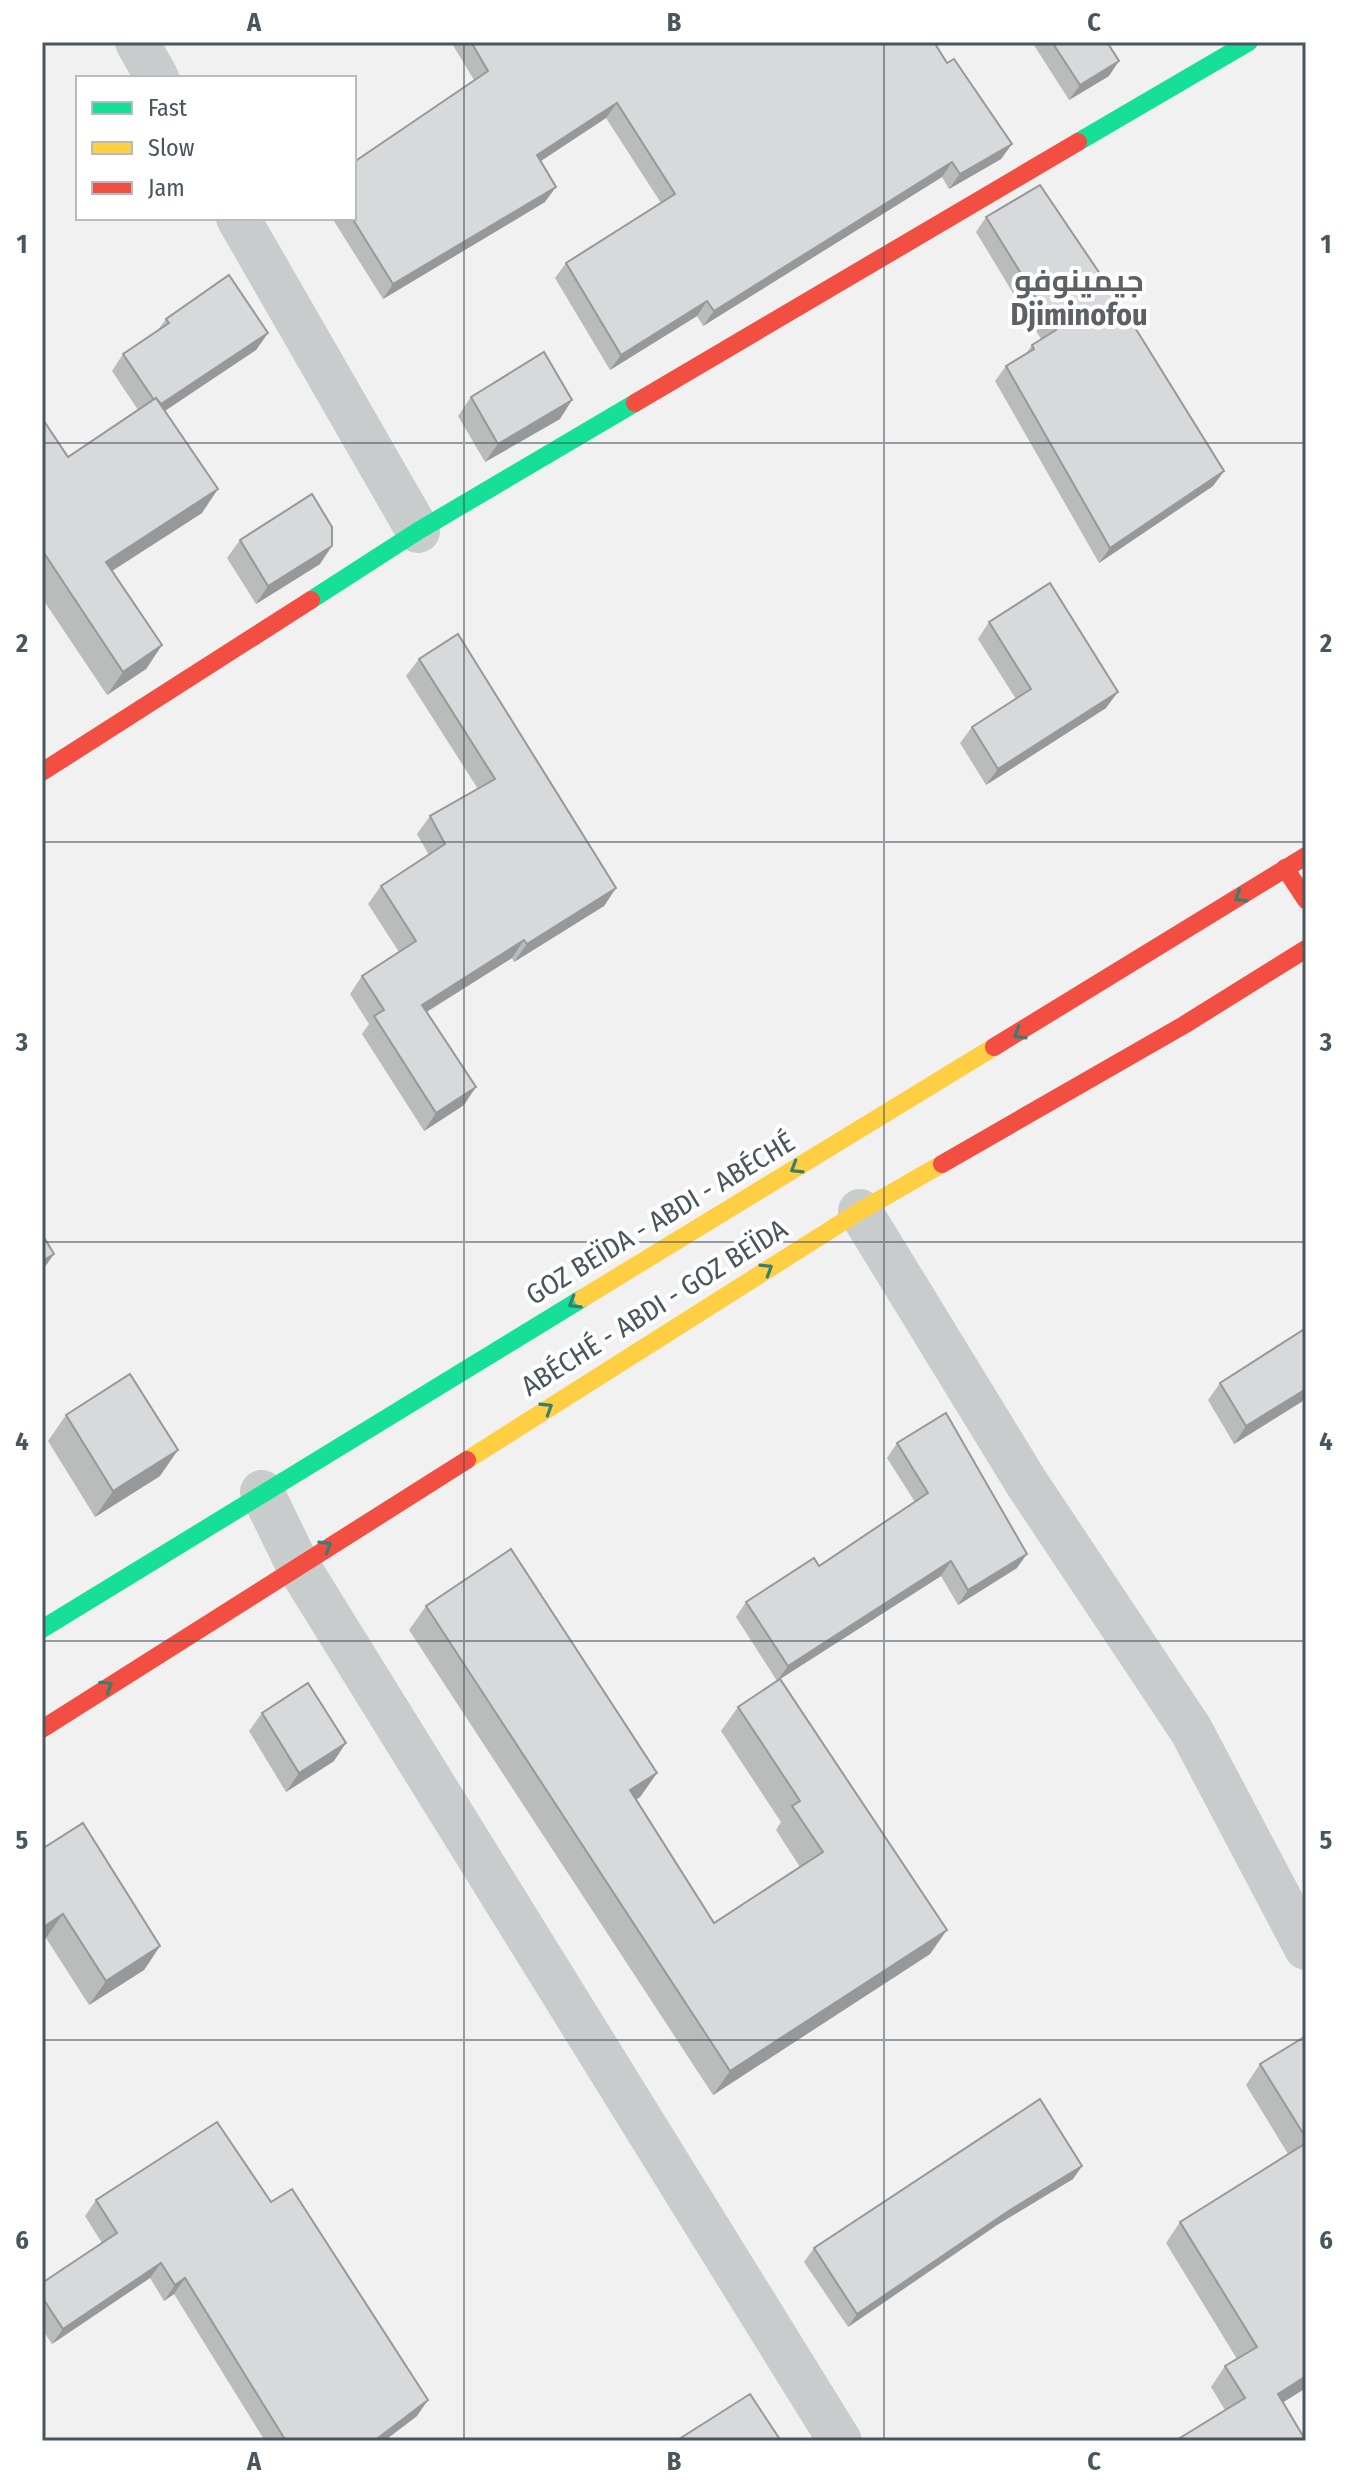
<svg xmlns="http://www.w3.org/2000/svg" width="1348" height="2483" viewBox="0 0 1348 2483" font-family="'Fira Sans Condensed',Cairo,sans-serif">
	<rect width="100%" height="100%" fill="#f2f1f1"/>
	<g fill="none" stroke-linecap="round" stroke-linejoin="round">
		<g stroke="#c9cccd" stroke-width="44">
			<path d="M137,42L157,78"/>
			<path d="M238,218L418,531"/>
			<path d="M860,1211L1026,1482L1191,1730L1306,1948"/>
			<path d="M262,1492L297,1564L840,2441"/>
		</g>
		<g stroke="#16e098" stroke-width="18">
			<path d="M1078,142L1249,42"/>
			<path d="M311,600L418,531L635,403"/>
			<path d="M42,1629L583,1298"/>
		</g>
		<g stroke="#ffcf43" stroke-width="18">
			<path d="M583,1298L994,1047"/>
			<path d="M467,1460L860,1211L942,1164"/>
		</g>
		<g stroke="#f24e42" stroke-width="18">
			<path d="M635,403L1078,142"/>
			<path d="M42,772L311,600"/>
			<path d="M1285,868L1306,900"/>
			<path d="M994,1047L1306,856"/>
			<path d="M942,1164L1184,1025L1306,949"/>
			<path d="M42,1729L467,1460"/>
		</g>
	</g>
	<g fill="#babbbb">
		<path d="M451,42H934L947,63L1012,144L1001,159L949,189L942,177L703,326L697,316L610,370L555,278L566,263L661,203L606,118L541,161L545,202L383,299L332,218H354L474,80Z"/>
		<path d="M1032,42H1107L1109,76L1069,100Z"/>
		<path d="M986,217L1224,471L1213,486L1099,563L995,381L1006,366L1025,355L1032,345L1041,339L976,232Z"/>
		<path d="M166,319L268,333L256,350L165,410L202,513L112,571L162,645L146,669L107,695L42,598V418L68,457L138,410L112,371L123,354L157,331Z"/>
		<path d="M471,397L560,419L485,462L458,416Z"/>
		<path d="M240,540L320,564L256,604L227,558Z"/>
		<path d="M989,622L1106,708L986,785L960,743L972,727L1016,699L978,639Z"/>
		<path d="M419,659L616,888L604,906L514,962L512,958L427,1012L464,1105L424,1131L362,1034L369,1024L350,994L362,976L399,952L368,904L381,886L429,855L417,834L430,816L478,789L406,676Z"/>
		<path d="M1220,1383L1306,1399L1234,1444L1208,1400Z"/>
		<path d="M66,1415L160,1476L95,1517L48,1441Z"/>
		<path d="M897,1443L1017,1568L958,1605L941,1576L780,1679L930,1954L713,2095L409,1630L426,1606L657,1773L640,1797L636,1800L714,1923L800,1867L776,1830L781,1822L721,1731L738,1707L777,1681L736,1617L746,1602L819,1566L915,1502L887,1458Z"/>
		<path d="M262,1713L334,1761L286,1792L249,1731Z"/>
		<path d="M42,1849L160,1946L144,1970L89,2005L46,1938Z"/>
		<path d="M1306,2036V2388L1283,2402L1225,2410L1211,2387L1225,2366L1237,2359L1166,2243L1180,2222L1288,2154L1246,2085L1260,2064Z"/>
		<path d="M1082,2166L1073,2179L997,2225L848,2327L804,2262L814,2248Z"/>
		<path d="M96,2200L417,2416L384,2441H265L174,2294L164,2301L150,2278L52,2344L42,2329V2283L102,2243L85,2216Z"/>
	</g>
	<g fill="#979899">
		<path d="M1119,61L1109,76L1069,100L1080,85Z"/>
		<path d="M617,103L606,118L527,170L537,155Z"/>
		<path d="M1012,144L1001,159L949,189L960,174Z"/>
		<path d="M952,162L942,177L703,326L714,311Z"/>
		<path d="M556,187L545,202L383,299L393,284Z"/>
		<path d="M707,301L697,316L610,370L621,355Z"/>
		<path d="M268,333L256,350L147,423L158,406Z"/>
		<path d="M572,400L560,419L485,462L498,444Z"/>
		<path d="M1224,471L1213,486L1099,563L1110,548Z"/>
		<path d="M218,489L202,513L90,585L106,562Z"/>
		<path d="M332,546L320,564L256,604L268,586Z"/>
		<path d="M162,645L146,669L107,695L123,672Z"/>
		<path d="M1118,692L1106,708L986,785L998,769Z"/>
		<path d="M616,888L604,906L514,962L527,944Z"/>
		<path d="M524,940L512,958L410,1022L422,1005Z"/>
		<path d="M476,1087L464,1105L424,1131L436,1113Z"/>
		<path d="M54,1254L42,1271V1261Z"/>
		<path d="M1306,1389V1399L1234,1444L1246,1426Z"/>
		<path d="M178,1450L160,1476L95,1517L113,1491Z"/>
		<path d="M1027,1554L1017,1568L958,1605L968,1590Z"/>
		<path d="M951,1561L941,1576L777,1681L788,1666Z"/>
		<path d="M346,1743L334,1761L286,1792L299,1773Z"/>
		<path d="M657,1773L640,1797L613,1814L630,1790Z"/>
		<path d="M63,1914L46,1938L42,1941V1928Z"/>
		<path d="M947,1930L930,1954L713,2095L730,2071Z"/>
		<path d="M160,1946L144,1970L89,2005L106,1981Z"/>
		<path d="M1082,2166L1073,2179L997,2225L848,2327L857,2314L1007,2212Z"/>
		<path d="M161,2263L150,2278L52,2344L63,2329Z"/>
		<path d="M185,2278L174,2294L164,2301L175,2285Z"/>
		<path d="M1306,2376V2388L1263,2415L1278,2394Z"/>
		<path d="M428,2400L417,2416L384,2441H374Z"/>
	</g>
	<g fill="#d8d9da" stroke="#979899" stroke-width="2">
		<path d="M471,42H934L947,63L954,59L1012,144L960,174L952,162L714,311L707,301L621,355L566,263L675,194L617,103L537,155L556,187L393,284L352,218H354V162L488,71Z"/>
		<path d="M1052,42H1107L1119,61L1080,85Z"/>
		<path d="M1040,185L1121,305L1224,471L1110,548L1006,366L1034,349L1032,345L1056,330L986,217Z"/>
		<path d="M229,275L268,333L161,404L156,398L154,400L123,354L169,323L166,319Z"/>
		<path d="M544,352L572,400L498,444L471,397Z"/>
		<path d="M156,398L218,489L106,562L162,645L123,672L42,550V418L68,457Z"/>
		<path d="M312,494L332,527V546L268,586L240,540Z"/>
		<path d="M1050,583L1118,692L998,769L972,727L1031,689L989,622Z"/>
		<path d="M458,634L616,888L527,944L524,940L422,1005L476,1087L436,1113L374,1016L384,1010L362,976L416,941L381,886L445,844L430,816L495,779L419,659Z"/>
		<path d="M42,1234L54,1254L42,1261Z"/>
		<path d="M1306,1328V1389L1246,1426L1220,1383Z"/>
		<path d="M130,1374L178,1450L113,1491L66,1415Z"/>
		<path d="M946,1413L1027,1554L968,1590L951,1561L788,1666L746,1602L814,1558L819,1566L928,1493L897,1443Z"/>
		<path d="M511,1549L657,1773L630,1790L714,1923L823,1852L792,1806L800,1801L738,1707L780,1679L947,1930L730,2071L426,1606Z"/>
		<path d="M308,1683L346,1743L299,1773L262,1713Z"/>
		<path d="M83,1823L160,1946L106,1981L63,1914L42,1928V1849Z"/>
		<path d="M1306,2036V2138L1260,2064Z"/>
		<path d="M1040,2099L1082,2166L1007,2212L857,2314L814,2248Z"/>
		<path d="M217,2122L271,2202L292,2189L428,2400L374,2441H286L185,2278L175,2285L161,2263L63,2329L42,2297V2283L117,2233L96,2200Z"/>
		<path d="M1306,2143V2376L1278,2394L1306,2441H1175L1245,2398L1225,2366L1257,2347L1180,2222Z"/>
		<path d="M750,2394L781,2441H676Z"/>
	</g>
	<defs><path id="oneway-chevron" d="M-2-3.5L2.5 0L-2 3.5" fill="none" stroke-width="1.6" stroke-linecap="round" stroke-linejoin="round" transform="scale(2)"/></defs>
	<g stroke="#397f6f">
		<use href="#oneway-chevron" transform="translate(1240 897) rotate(148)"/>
		<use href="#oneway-chevron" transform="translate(1019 1034) rotate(149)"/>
		<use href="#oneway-chevron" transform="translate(796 1168) rotate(149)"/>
		<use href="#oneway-chevron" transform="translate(767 1269) rotate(-32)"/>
		<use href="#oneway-chevron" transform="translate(574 1303) rotate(149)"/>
		<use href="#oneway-chevron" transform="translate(547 1408) rotate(-32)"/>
		<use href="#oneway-chevron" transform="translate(326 1546) rotate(-32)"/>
		<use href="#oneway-chevron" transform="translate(107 1686) rotate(-33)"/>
	</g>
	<path fill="none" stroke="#48565e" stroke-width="2" stroke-opacity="0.55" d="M464,42V2441M884,42V2441M42,443H1306M42,842H1306M42,1242H1306M42,1641H1306M42,2040H1306"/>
	<g text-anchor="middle" stroke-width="8" stroke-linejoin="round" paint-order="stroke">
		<g font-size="28" fill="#48565e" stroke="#fff">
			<text transform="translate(660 1218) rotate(-31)" y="10">GOZ BEÏDA - ABDI - ABÉCHÉ</text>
			<text transform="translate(654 1307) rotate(-32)" y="10">ABÉCHÉ - ABDI - GOZ BEÏDA</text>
		</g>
		<g font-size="30" font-weight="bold" fill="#5d6165" stroke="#fff">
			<text x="1079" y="291">جيمينوفو<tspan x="1079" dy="34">Djiminofou</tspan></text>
		</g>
	</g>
	<rect width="1348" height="2483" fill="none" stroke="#ffffff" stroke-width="88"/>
	<rect x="76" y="76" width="280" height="144" fill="#ffffff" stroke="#b6bbbf" stroke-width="2"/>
	<rect x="92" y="102" width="40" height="12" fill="#16e098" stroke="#b6bbbf" stroke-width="2"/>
	<text x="148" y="116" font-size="24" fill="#48565e">Fast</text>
	<rect x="92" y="142" width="40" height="12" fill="#ffcf43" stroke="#b6bbbf" stroke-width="2"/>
	<text x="148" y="156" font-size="24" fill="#48565e">Slow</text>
	<rect x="92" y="182" width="40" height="12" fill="#f24e42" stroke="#b6bbbf" stroke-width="2"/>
	<text x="148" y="196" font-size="24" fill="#48565e">Jam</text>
	<rect x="44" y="44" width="1260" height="2395" fill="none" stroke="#48565e" stroke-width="3"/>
	<g font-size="26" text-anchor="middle" font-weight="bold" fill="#48565e">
		<text x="254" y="31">A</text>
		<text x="674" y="31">B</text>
		<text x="1094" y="31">C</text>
		<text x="22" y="253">1</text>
		<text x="1326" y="253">1</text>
		<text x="22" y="652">2</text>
		<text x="1326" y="652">2</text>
		<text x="22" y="1051">3</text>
		<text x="1326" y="1051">3</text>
		<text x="22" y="1450">4</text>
		<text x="1326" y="1450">4</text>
		<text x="22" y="1849">5</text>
		<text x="1326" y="1849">5</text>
		<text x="22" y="2249">6</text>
		<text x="1326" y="2249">6</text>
		<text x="254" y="2470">A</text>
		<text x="674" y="2470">B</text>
		<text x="1094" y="2470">C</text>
	</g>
</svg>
